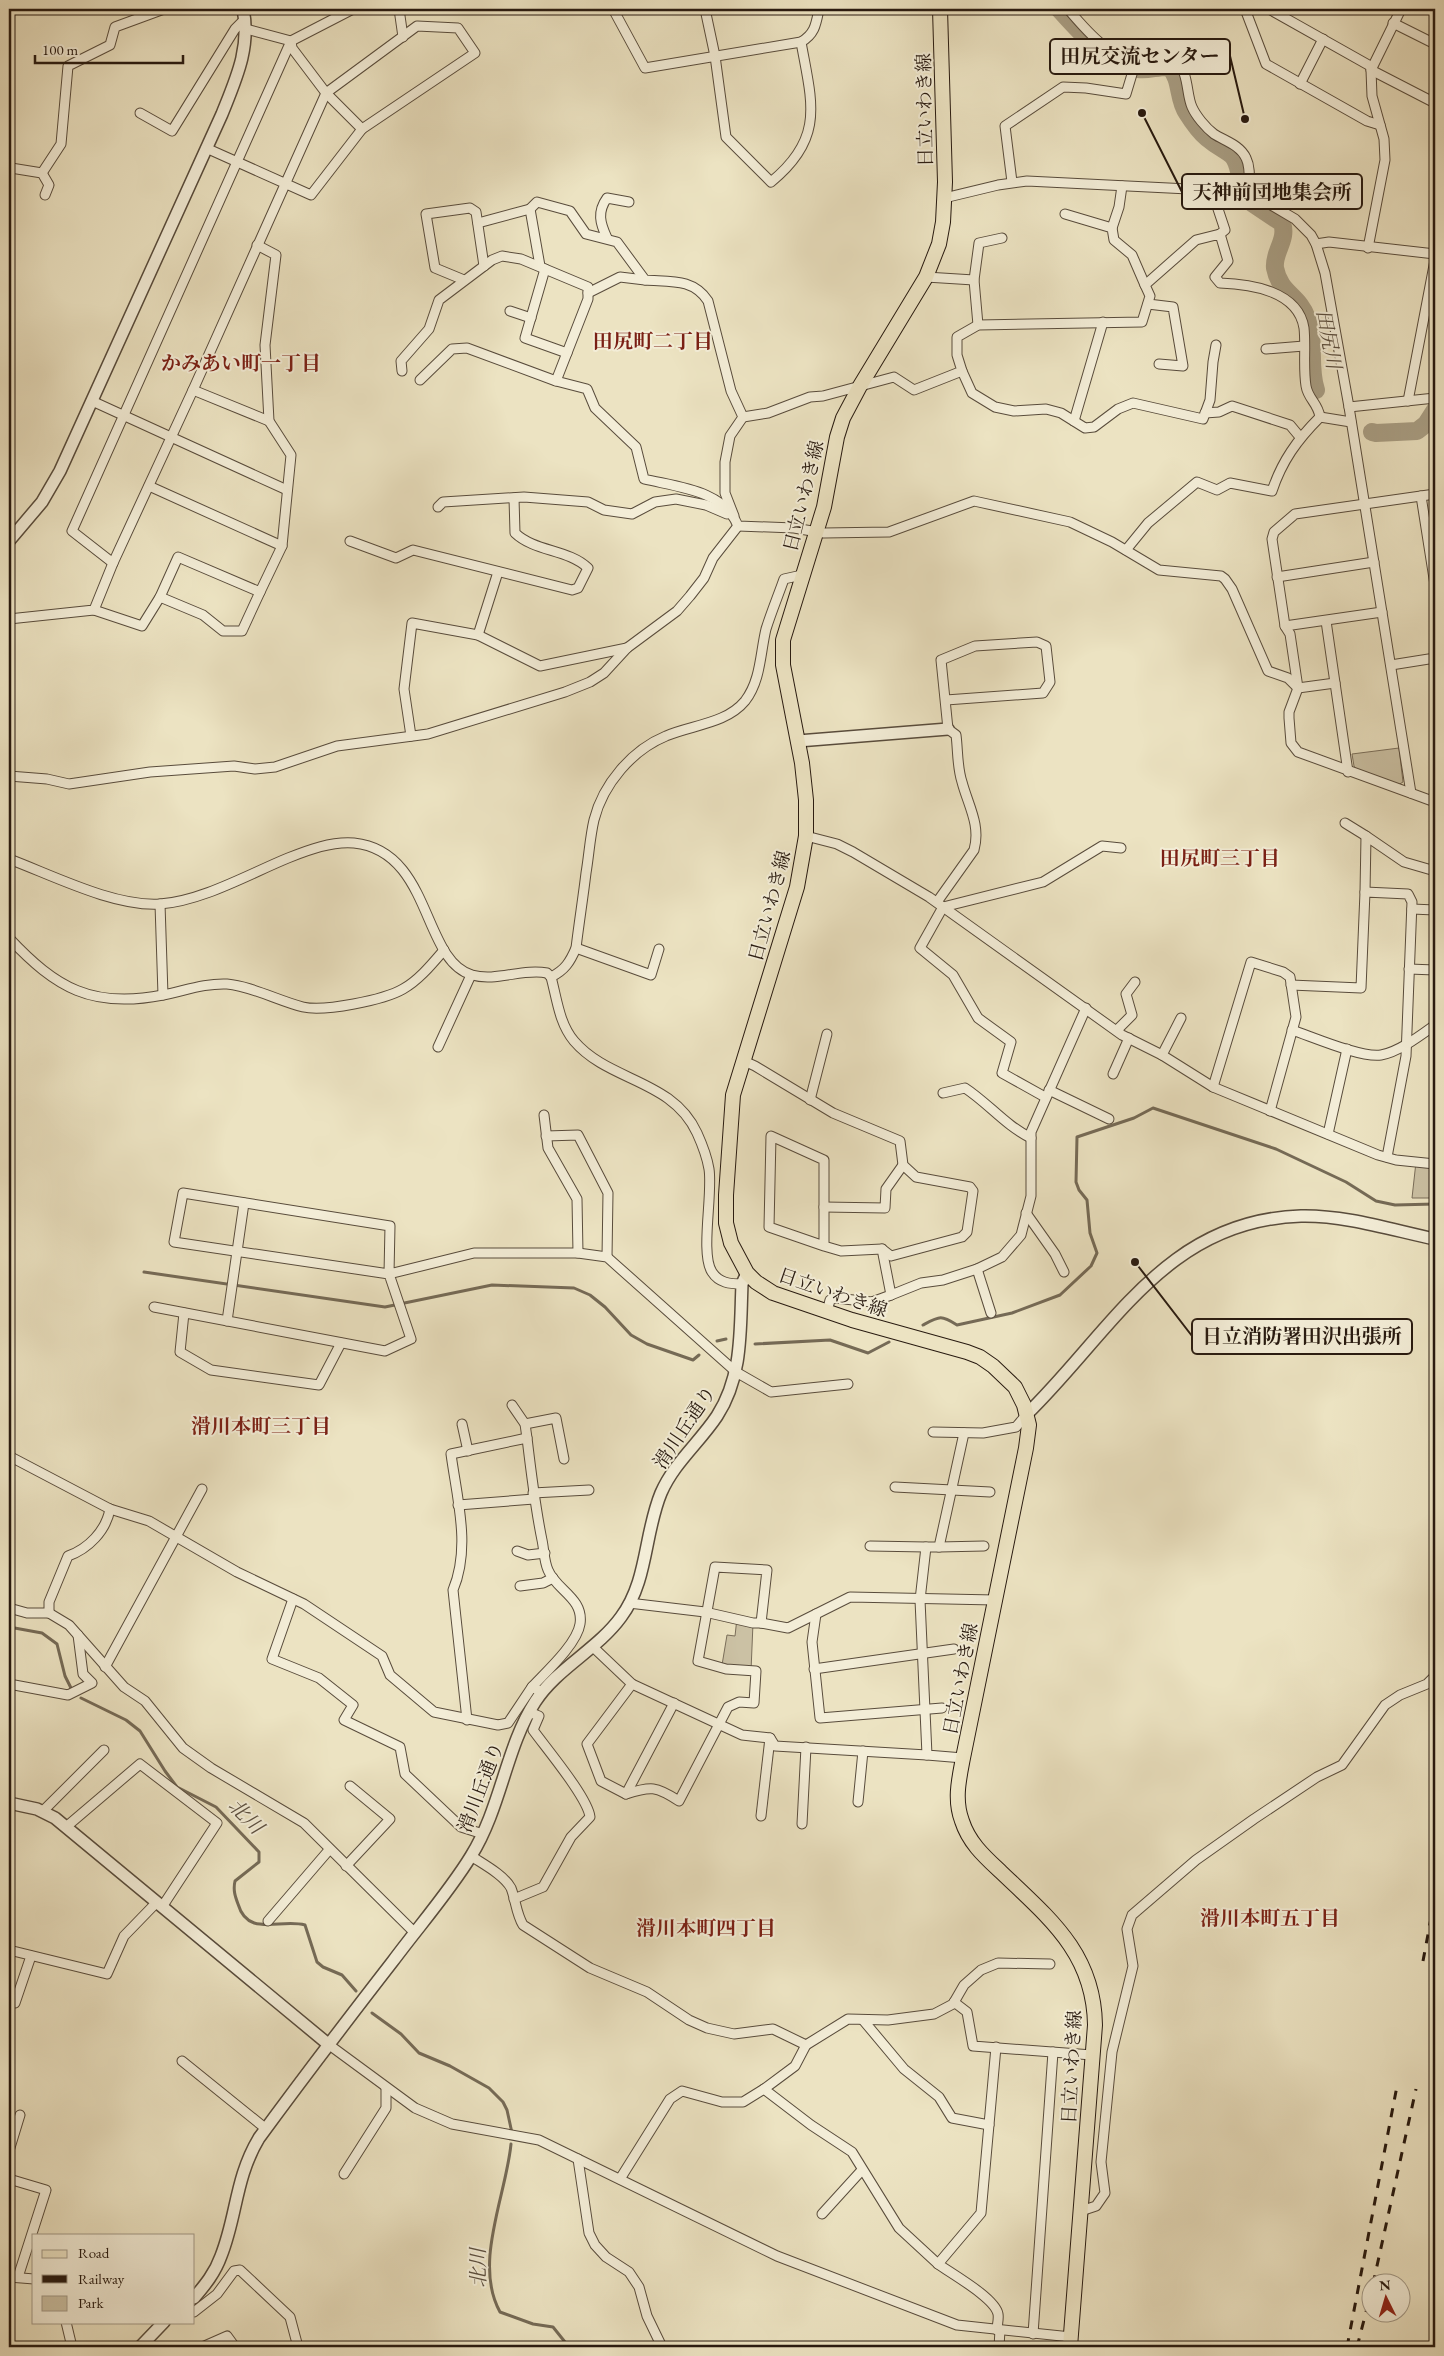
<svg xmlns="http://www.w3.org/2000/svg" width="1444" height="2356" viewBox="0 0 1444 2356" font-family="'EB Garamond','Noto Serif JP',serif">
	<rect width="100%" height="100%" fill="#ece3c2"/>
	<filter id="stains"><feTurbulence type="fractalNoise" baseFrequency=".004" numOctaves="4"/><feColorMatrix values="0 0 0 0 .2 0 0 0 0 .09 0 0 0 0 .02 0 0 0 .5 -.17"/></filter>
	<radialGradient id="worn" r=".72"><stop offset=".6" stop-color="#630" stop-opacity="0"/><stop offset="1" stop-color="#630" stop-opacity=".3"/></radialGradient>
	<g fill="#cbc1a4" stroke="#7a6e5a">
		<path d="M1399,748L1403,782L1398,785L1357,771L1354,766L1352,754Z"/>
		<path d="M1416,1162L1435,1163V1198H1412Z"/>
		<path d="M737,1618L753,1623L751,1671L722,1665L727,1635L735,1636Z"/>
	</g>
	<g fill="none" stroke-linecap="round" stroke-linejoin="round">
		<g stroke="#756a56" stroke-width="3">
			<path d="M144,1272L385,1307L492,1285L574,1288L590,1295L605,1307L631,1335L647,1344L693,1360L699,1355"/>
			<path d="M923,1325C940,1316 941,1315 957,1325L1012,1313L1060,1295L1091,1266L1097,1253L1090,1233L1087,1200L1079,1190L1076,1182L1077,1137L1134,1118L1153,1108L1276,1149L1346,1182L1376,1201L1395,1205L1435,1204"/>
			<path d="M717,1341L726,1339"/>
			<path d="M755,1344L830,1340L868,1353L889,1342"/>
			<path d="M9,1627L42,1633L57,1644L65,1676L72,1690"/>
			<path d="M81,1698L126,1720L140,1731L165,1771L177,1787L216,1807L259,1852V1862L235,1881C233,1890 235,1896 238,1904C248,1938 280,1918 305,1925L317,1962L323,1967L342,1975L356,1991"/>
			<path d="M372,2013L401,2034L419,2053L450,2066L489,2088L503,2102L507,2110L512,2133"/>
			<path d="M511,2144C506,2196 473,2263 500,2312L533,2324L553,2327L569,2347"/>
		</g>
		<g stroke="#a99f85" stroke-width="18">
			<path d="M1059,9C1082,34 1103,60 1138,69C1147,71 1159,66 1169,67C1182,79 1177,99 1187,113C1192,121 1200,132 1207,138C1229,157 1235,146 1241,181"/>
			<path d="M1252,203L1282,223C1288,240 1273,252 1275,268C1280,294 1299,295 1307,318C1316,341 1308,367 1316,390"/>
			<path d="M1372,432L1376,433L1417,431L1426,424L1435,410"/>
		</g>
		<defs>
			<g id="minor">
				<path d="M399,9L403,37"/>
				<path d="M613,9L645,68L801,42C815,34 816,24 819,9"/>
				<path d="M705,9L715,56L726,137L771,182C825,138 812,103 801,42"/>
				<path d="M1068,9C1090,35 1110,59 1147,62C1157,62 1167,55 1176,62C1189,71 1186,94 1192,107C1196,116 1206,128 1214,134C1225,141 1240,145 1246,158C1251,168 1249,181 1249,192"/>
				<path d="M1245,9L1266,64L1367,121L1380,125"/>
				<path d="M1269,9L1372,67"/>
				<path d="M1393,23L1435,44"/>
				<path d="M246,29L291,41L292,48L326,93L362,129"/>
				<path d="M1371,70L1435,103"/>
				<path d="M1300,84L1323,39"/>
				<path d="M140,113L172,131L235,29L245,19"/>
				<path d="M11,168L42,173L49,185L45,195"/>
				<path d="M42,173L61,144L68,66L110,45L115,27L164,9"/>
				<path d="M1012,182L1005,126L1063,87L1086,88L1126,94L1136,61"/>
				<path d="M1212,191L1225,230L1220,234"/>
				<path d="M944,198L998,185L1027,181L1249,192L1295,219L1311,235L1316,244L1325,273L1349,407L1411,793"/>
				<path d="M530,209L540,266"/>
				<path d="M1065,214L1112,228L1114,240L1132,255L1145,285"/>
				<path d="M478,223L530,209L537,202L570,211L586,234L617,242L645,280C670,282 693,278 708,301L731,391L743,417L730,436L725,462V493L734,516"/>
				<path d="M1112,228L1119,207L1122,186"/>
				<path d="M607,238C600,223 597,212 607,198L629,202"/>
				<path d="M1316,244L1329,242L1435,254"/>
				<path d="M1368,248L1385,160L1384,139L1372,96L1371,70L1401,9"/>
				<path d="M545,269L525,338L567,353"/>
				<path d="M926,277L974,280"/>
				<path d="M464,280L435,268L426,214L470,208L476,212L484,266"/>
				<path d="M588,293L620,277L645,280"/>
				<path d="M1148,304L1173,307L1183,366L1159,364"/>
				<path d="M510,311L531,318"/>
				<path d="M978,325L974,280L979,243L1002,238"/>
				<path d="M1266,349L1304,346"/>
				<path d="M402,371L401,361L429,329L439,300L492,260L502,256L521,259L588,287V299L556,381"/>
				<path d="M962,371L972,393L995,407L1014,411L1046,409L1061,413L1085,428L1094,427L1118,409L1133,403L1203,419L1210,400L1213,362L1216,345"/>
				<path d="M420,380L452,349L467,348L556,381L587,389L595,408L636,447L644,479C677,487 724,490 738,526L794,528L824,533L889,532L974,501L1070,522L1112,542L1159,570L1221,576L1225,579L1232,589L1268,671L1288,678L1298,688L1335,683"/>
				<path d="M193,390L269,421"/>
				<path d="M92,401L287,490"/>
				<path d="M1408,401L1435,260"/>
				<path d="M1349,407L1435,398"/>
				<path d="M1205,413L1219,412L1232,406L1290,425L1300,437"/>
				<path d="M743,417L768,413L810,397L823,396L894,377L914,390L962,371L957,355V337L978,325L1142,322L1150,296L1145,285L1196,240L1220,234L1228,261L1215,277L1220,283C1251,284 1298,291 1304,328C1306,347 1303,367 1306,386C1308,399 1318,403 1320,417C1297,440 1282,461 1272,491L1230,483L1217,490L1197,482L1148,523L1126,550"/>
				<path d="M1320,417L1351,422"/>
				<path d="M1074,421L1103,322"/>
				<path d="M149,486L282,546"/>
				<path d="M1435,494L1295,514L1274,532L1272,539L1285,626L1290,634L1298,688L1289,712V718L1291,743L1298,752L1435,802"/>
				<path d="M1421,496L1435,585"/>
				<path d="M438,507L443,502L524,497L588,502L604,510L632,514L655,502L676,499L706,505L727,514"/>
				<path d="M350,541L396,558L413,550L572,590L578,588L588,568C568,549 535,552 515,533L514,498"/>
				<path d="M113,563L72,531L291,41L353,9"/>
				<path d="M1277,577L1374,562"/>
				<path d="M160,597L203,615L223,631H242L260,592"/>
				<path d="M94,610L142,626L160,597L178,557L260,592L282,546L291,455L269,421L265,345L276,255L257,245"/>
				<path d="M9,619L94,610L113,563L193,390L326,93L417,26L458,28L475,53L362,129L311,195L206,148"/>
				<path d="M1326,621L1348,772"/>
				<path d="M1285,626L1382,612"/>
				<path d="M478,635L498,572"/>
				<path d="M1391,665L1435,658"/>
				<path d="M411,736L404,689L412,623L478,635L540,666L627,648"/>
				<path d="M9,776L47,779L69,784L150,772L234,766L255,769L275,767L337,746L428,734L565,692L590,682L604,673L627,648L677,611L690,596L704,578L713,558L738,526"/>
				<path d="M1345,823L1366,836"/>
				<path d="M806,836L837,844L853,852L929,897L1122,1035L1162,1055L1213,1087L1378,1155L1396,1160L1435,1164"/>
				<path d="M9,859C52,875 114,907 160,904C202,901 249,874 288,858C308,850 332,841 354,843C432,851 422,961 472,975C496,982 523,968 547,973L551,977C557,999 559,1023 574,1041C609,1082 672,1079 697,1133C702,1144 707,1157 709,1169C713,1194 700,1254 712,1272C719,1283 730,1284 742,1284"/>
				<path d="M1365,892L1366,836L1404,862L1435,871"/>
				<path d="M937,902L974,850C981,825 968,805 962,782C957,767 958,750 956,735L948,729L941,660L975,646L1037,642L1046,646L1050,682L1043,693L946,700"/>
				<path d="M160,904L163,995"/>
				<path d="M1412,909L1435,910"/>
				<path d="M9,938C56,988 92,1009 163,995C184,991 205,983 227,984C251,986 279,1001 303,1007C324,1012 384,1000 403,989C419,980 432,964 444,950"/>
				<path d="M576,948L651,975L659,949"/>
				<path d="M1409,969L1435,970"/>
				<path d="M551,977C565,970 570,962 576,948C579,923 583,898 586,873C589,855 590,837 594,820C603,784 632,750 666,736C691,725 726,724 745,701C761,680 760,654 766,629C771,613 778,596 784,579L802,575"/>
				<path d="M1291,985L1361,988L1365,892L1408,894L1412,902L1406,1056L1387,1157"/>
				<path d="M1117,1030L1132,1015L1126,994L1135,982"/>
				<path d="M1292,1030C1313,1037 1361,1058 1381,1055C1399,1052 1421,1035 1435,1025"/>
				<path d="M438,1047L471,975"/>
				<path d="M1162,1055L1181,1018"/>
				<path d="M744,1061L755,1066L833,1113L900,1141L903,1165L916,1177L970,1187L973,1191L967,1232L962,1237L891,1256L882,1249"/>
				<path d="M1113,1074L1129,1038"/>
				<path d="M1213,1087L1251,962L1283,972L1290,977L1296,1017L1270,1111"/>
				<path d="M1049,1090L1109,1119"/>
				<path d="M943,1093L965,1088C988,1103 1006,1126 1031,1138"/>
				<path d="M1045,1097L1002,1073L1011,1042L978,1018L953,975L920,948L943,907L1043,882L1102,846L1121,848"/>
				<path d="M810,1100L827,1034"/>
				<path d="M544,1115L548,1148L577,1199L578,1253"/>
				<path d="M1328,1134L1347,1049"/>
				<path d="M546,1136L578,1135L608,1193L607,1257"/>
				<path d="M824,1207L885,1208L886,1189L903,1165"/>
				<path d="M1026,1213L1055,1254L1064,1272"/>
				<path d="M824,1246L769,1227L771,1136L824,1160V1246L841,1251L882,1249L891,1295L921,1283L943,1280L977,1269L1002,1257L1021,1235L1031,1196V1132L1086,1008"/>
				<path d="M977,1269L991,1313"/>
				<path d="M154,1307L385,1351L411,1339L389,1274L390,1226L183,1193L174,1242L389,1274L474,1253H578L607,1257L736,1372L771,1392L848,1384"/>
				<path d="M827,1312L830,1300L835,1298L872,1302L891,1295"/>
				<path d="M184,1313L180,1352L211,1370L319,1385L341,1343"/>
				<path d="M227,1321L244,1203"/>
				<path d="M512,1405L525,1424L527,1438"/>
				<path d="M462,1424L468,1451"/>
				<path d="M525,1424L556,1418L564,1459"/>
				<path d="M933,1432L983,1433L1016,1427L1027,1414"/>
				<path d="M9,1456L110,1509L149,1521L237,1572L304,1604L382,1656L390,1675L434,1712L498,1725L508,1723L532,1687L542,1692"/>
				<path d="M895,1487L990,1492"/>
				<path d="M533,1493L589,1490"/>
				<path d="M458,1505L534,1499"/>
				<path d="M870,1546L926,1547"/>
				<path d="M939,1547L984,1546"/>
				<path d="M517,1551L528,1555L545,1553"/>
				<path d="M520,1586L543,1583L553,1578"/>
				<path d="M293,1599L272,1659L319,1678L353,1705L344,1720L400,1747L405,1774L461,1827L483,1834"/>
				<path d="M629,1603L705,1612L753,1623H761"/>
				<path d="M9,1608L27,1613H49L69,1625L124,1687L145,1701L183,1748L211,1768L304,1823L414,1932"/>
				<path d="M49,1613V1602L68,1556C88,1549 106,1531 110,1509"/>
				<path d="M816,1614L812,1642L820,1718L942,1708"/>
				<path d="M593,1647L632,1684L742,1735L770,1738L775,1746L927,1755"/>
				<path d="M105,1667L202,1489"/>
				<path d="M814,1669L954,1649"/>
				<path d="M9,1684L68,1695L92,1683L83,1674L78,1635"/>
				<path d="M632,1684L587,1744L601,1781L626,1794L674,1703"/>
				<path d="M467,1720L453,1590C471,1547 457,1499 451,1454L527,1438C531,1472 535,1506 542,1540C544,1549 544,1561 548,1570C556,1590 584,1598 580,1624C577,1644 546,1672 532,1687"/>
				<path d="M963,1758L927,1755L920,1600L926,1547H939L964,1433"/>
				<path d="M626,1794C651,1786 656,1786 679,1801L728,1707L739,1702L754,1703L756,1671L726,1669L698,1661L715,1567L767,1570L761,1623L788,1628L850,1597L995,1600"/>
				<path d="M858,1802L863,1751"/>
				<path d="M42,1812L104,1750"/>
				<path d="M761,1816L770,1738"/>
				<path d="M802,1824L806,1747"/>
				<path d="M66,1827L140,1764L217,1823L162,1907"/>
				<path d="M471,1856C483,1864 504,1875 511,1888C516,1901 516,1913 523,1925L590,1968L647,1992L689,2020L707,2028L734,2034L773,2029L806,2045L848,2019L888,2020L934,2014L953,2004L964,1985L981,1970L998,1963L1050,1964"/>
				<path d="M346,1866L390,1819L350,1786"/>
				<path d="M514,1899L543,1887L571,1837L590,1817C588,1798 546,1748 533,1730L539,1716L529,1712"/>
				<path d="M268,1921L329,1850"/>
				<path d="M9,1950L107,1974L124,1936L157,1902"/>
				<path d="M9,1996L15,2003L31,1956"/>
				<path d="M954,2002L967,2012L973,2046L1092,2055"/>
				<path d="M863,2020L904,2069L939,2097L952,2118L989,2125"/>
				<path d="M328,2044L415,2108L452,2124L539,2140L777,2256L957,2325L1071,2337"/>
				<path d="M806,2045L795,2066L764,2089L811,2125L852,2152L899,2228L938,2264"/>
				<path d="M996,2047L981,2213L938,2264C952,2274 995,2298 998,2314C999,2319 997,2325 997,2330"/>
				<path d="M182,2061L265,2128"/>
				<path d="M9,2151L20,2115"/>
				<path d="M578,2159L589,2233L595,2245L606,2257L629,2272L639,2287L647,2316L662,2347"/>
				<path d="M344,2174L386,2108V2088"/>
				<path d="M9,2179L46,2190L18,2277"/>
				<path d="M620,2179L670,2099L682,2091L722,2102H743L764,2089"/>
				<path d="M1081,2211L1096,2206L1105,2193L1101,2162L1112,2052L1133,1966L1127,1929L1132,1915L1196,1860L1254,1819L1317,1777L1342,1765L1385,1705L1400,1695L1427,1684L1435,1676"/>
				<path d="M822,2214L862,2170"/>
				<path d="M9,2277L34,2279"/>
				<path d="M194,2312L217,2294L234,2271L240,2270L290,2317L298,2347"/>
				<path d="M66,2322L72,2347"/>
				<path d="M1033,2334L1053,2052"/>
				<path d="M202,2347L227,2336L235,2347"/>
				<path d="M999,2347L1000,2330"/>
			</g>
			<g id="tertiary">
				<path d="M9,541L42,502L60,471L222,114C236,79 251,47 243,9"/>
				<path d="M798,741L948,729"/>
				<path d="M1027,1414C1112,1331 1166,1220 1301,1216C1345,1215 1392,1230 1435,1239"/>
				<path d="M9,1803L37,1809L55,1818L328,2044"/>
				<path d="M194,2298C205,2285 215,2273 221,2256C237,2216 235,2178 259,2138C303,2078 348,2019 393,1961C419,1926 449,1892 471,1856C501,1808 506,1747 535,1702C557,1668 597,1650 621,1617C648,1581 644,1534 661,1493C674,1463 699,1443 717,1416C743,1376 740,1329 742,1284L747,1273"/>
				<path d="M140,2347L164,2322"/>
			</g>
			<path id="primary" d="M940,9L945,182L943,222L939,244L926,277L860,386L843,418L837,437L824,507L783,640V665L802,763L806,800V836L797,887L733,1095L726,1195V1223L731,1243L747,1273L756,1282L773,1293L852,1320L967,1352L980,1357L993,1366L1015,1387L1024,1405L1029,1425L1026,1448L963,1758C959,1779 954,1800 962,1821C969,1843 985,1857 1001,1872C1049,1918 1094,1953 1095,2025L1070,2347"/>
		</defs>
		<use href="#minor" stroke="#594c3c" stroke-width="11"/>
		<use href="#tertiary" stroke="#594c3c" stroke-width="14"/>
		<use href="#primary" stroke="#281a10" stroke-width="16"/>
		<use href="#minor" stroke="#f3edd7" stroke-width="9"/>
		<use href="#tertiary" stroke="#f3edd7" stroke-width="11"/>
		<use href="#primary" stroke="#ece3c2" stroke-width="14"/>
		<g stroke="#281a10" stroke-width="3" stroke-dasharray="9 9" stroke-linecap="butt">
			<path d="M1423,1961L1435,1897"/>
			<path d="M1373,2284L1416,2089"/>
			<path d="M1347,2347L1397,2086"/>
			<path d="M1357,2347L1372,2289"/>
		</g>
	</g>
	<g text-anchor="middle" stroke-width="4" stroke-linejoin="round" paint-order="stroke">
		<g font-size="19" fill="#281a10" stroke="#f3edd7">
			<text transform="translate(924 110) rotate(-91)" y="7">日立いわき線</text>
			<text transform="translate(803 496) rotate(-76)" y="7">日立いわき線</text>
			<text transform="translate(769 906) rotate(-75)" y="7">日立いわき線</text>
			<text transform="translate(833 1292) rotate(19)" y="7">日立いわき線</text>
			<text transform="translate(684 1427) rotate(-56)" y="7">滑川丘通り</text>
			<text transform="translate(960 1679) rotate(-79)" y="7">日立いわき線</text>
			<text transform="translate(480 1787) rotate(-69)" y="7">滑川丘通り</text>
			<text transform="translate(1071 2067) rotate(-87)" y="7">日立いわき線</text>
		</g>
		<g font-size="20" font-style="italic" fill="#5c4f3f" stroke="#f3edd7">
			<text transform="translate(1329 339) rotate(79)" y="7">田尻川</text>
			<text transform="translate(246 1816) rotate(45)" y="7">北川</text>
			<text transform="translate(478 2268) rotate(-91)" y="7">北川</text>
		</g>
		<g font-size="20" font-weight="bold" fill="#7a1f14" stroke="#f3edd7">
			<text x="653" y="348">田尻町二丁目</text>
			<text x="241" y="370">かみあい町一丁目</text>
			<text x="1220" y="865">田尻町三丁目</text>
			<text x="261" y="1433">滑川本町三丁目</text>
			<text x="1270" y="1925">滑川本町五丁目</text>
			<text x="706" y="1935">滑川本町四丁目</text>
		</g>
	</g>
	<path fill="none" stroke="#281a10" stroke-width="2" d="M1245 119L1230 56M1142 113L1182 192M1135 1262L1192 1336"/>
	<g fill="#281a10" stroke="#f3edd7" stroke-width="2">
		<circle cx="1245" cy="119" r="5"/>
		<circle cx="1142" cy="113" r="5"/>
		<circle cx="1135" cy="1262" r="5"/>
	</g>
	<g fill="#f3edd7" stroke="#281a10" stroke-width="2">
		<rect x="1050" y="39" width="180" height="35" rx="5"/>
		<rect x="1182" y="174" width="180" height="35" rx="5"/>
		<rect x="1192" y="1319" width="220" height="35" rx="5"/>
	</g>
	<g font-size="20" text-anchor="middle" font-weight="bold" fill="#281a10">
		<text x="1140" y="63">田尻交流センター</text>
		<text x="1272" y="199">天神前団地集会所</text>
		<text x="1302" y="1343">日立消防署田沢出張所</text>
	</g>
	<rect width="1444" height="2356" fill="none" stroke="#ece3c2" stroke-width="30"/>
	<rect x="10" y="10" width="1424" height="2336" fill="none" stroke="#281a10" stroke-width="2.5"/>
	<rect x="15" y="15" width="1414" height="2326" fill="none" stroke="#281a10"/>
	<rect x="32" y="2234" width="162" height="90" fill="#f3edd7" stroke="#a29987"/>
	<rect x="42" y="2250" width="25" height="8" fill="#ece3c2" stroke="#a29987"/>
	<text x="78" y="2258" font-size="15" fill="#281a10">Road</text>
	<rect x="42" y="2275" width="25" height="8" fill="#281a10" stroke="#a29987"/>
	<text x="78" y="2284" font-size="15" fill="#281a10">Railway</text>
	<rect x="42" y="2296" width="25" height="15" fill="#cbc1a4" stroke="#a29987"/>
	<text x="78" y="2308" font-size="15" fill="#281a10">Park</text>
	<g transform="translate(1386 2298) rotate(355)"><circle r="24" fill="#f3edd7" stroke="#a29987"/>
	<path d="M0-4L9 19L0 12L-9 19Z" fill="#8f2418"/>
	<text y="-8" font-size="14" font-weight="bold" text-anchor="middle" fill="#281a10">N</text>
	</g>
	<path d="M35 55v8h148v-8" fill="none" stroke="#281a10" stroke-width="2.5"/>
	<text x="42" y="55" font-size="15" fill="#281a10" stroke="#f3edd7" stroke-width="4" paint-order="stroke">100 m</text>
	<rect width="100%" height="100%" filter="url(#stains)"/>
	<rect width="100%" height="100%" fill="url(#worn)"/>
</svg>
